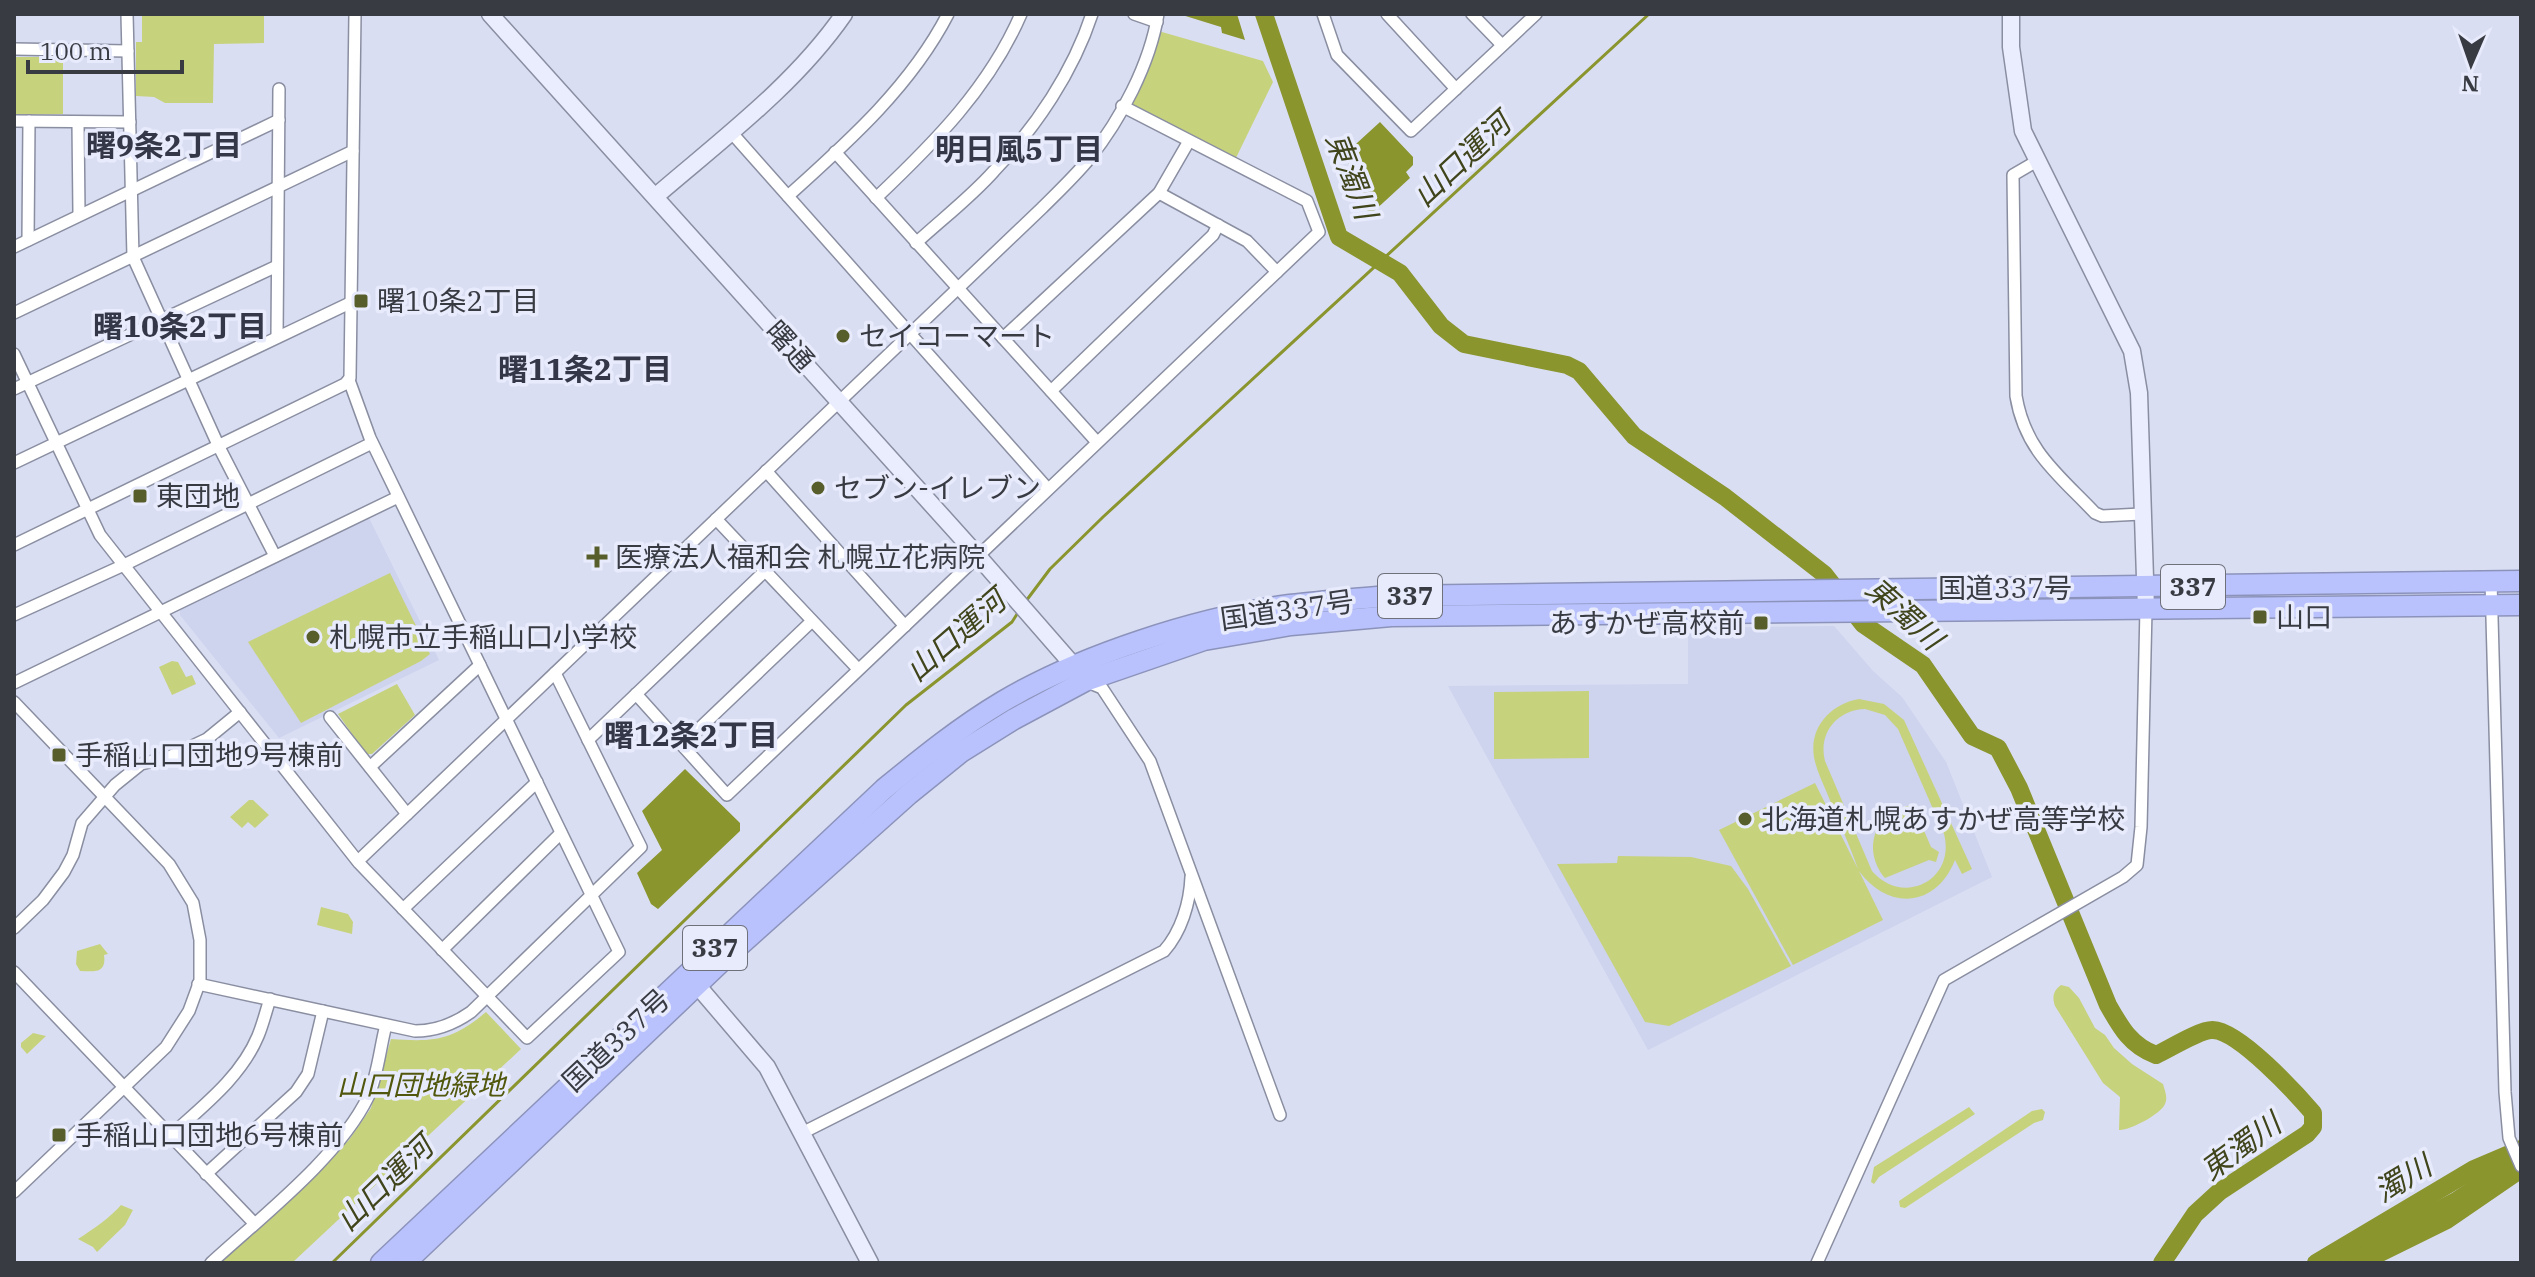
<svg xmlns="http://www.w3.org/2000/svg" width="2535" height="1277" viewBox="0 0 2535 1277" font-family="'IBM Plex Serif','Noto Sans JP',serif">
	<rect width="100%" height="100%" fill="#dadef3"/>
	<g fill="#ced3ee">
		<path d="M369,518L439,660L279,738L180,615V608Z"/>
		<path d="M1834,626L1873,671L1902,697L1946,762L1992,877L1648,1050L1448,686L1688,684V628Z"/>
	</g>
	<g fill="#c7d27d" fill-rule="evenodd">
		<path d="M142,14H264V43L214,44L213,103H165L154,97L136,96V42H142Z"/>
		<path d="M1155,30L1263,61L1273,82L1233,164L1122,106Z"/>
		<path d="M14,57H63V114L14,115Z"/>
		<path d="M390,573L430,654L421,661L301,723L248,642Z"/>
		<path d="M172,661L178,662L186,677L192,675L196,684L172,695L159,667Z"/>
		<path d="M397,684L415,715L372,754H366L338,714Z"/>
		<path d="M1589,691V758L1494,759V692Z"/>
		<path d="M1859,699L1884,704L1904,720L1972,869L1962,874L1955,860C1936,908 1888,911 1859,871L1883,920L1793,965L1719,830L1815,783L1858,869C1849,843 1837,818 1827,793C1822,781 1816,769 1814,757C1809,727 1831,704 1859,699ZM1865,709L1885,715L1898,729L1944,834C1956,880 1903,907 1872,871L1825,761C1818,733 1837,710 1865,709Z"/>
		<path d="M249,800H253L269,815L255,828L248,822L242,828L230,817Z"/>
		<path d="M1913,805L1931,847L1939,852L1936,862L1929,860L1885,878C1861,849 1875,810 1913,805Z"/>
		<path d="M1618,856L1691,857L1731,866L1748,889L1791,966L1669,1026L1645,1022L1557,864L1617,863Z"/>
		<path d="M321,907L348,914L353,922L352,934L317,925Z"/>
		<path d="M100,944L108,954L104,955C107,975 92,971 80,971L76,964L77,951Z"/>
		<path d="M2061,985L2069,987L2079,998L2095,1028L2105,1035L2114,1048L2132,1064L2163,1084C2165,1091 2168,1098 2165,1104C2161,1114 2129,1131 2119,1130L2120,1097L2103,1083L2055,1006C2052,997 2053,991 2061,985Z"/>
		<path d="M486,1012L521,1049L292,1263H220L349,1140L371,1108L391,1039C434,1042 452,1041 486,1012Z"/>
		<path d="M33,1033L46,1036L27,1054L21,1047V1043Z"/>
		<path d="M1969,1107L1975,1114L1879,1177L1874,1184L1871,1182L1874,1167Z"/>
		<path d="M2042,1109L2045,1112L2043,1120L2034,1123L1905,1208L1900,1207L1899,1201L2032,1111Z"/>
		<path d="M121,1205L133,1210L125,1225L97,1252L93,1247L78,1239C92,1230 111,1217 121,1205Z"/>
	</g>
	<g fill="#8a952e">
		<path d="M1179,14H1237L1245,40L1222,33L1221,27Z"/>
		<path d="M1380,122L1413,157V165L1406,172L1410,178L1372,213L1367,211L1345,154Z"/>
		<path d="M685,769L740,823V831L658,909L651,904L637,873L662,850L642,811Z"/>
		<path d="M2521,1147V1180L2451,1228L2380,1263H2319L2452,1193Z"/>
	</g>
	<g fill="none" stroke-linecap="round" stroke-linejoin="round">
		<g stroke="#8a952e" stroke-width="3">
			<path d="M1026,601L1050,569L1103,517L1649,14"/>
			<path d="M332,1263L906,705L1012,622L1019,611"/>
		</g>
		<g stroke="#8a952e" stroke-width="18">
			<path d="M1264,14L1339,237L1400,273L1441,326L1464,344L1567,365L1579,371L1634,436L1725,497L1824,574L1863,624L1923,665L1972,736L1998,748L2019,788L2108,1005C2121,1028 2131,1046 2156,1055C2169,1049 2201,1029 2213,1030C2239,1031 2296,1093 2313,1113V1127L2307,1134L2219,1192L2195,1214L2162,1263"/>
			<path d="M2316,1263L2474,1169L2521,1149"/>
		</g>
		<defs>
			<g id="street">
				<path d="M127,14L133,257L219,447L275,556"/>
				<path d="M1134,14L1157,22"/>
				<path d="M1323,14L1337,55L1411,131L1536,14"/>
				<path d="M1387,14L1456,89"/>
				<path d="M1472,14L1502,45"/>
				<path d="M14,49L128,51"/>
				<path d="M14,121L130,122"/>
				<path d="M78,122L79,214"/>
				<path d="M731,132L1047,488"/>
				<path d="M835,152L1096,441"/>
				<path d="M2037,161L2013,175L2016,396C2025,451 2059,475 2095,513L2102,516L2141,514"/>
				<path d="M1159,193L1247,241L1277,272"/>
				<path d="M788,196C848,142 911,86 948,14"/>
				<path d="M876,198C934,143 989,88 1021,14"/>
				<path d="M28,240L29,121"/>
				<path d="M916,243C942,219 971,197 994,171C1036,127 1073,72 1092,14"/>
				<path d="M14,247L279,120"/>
				<path d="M14,313L353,151"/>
				<path d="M277,337L279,89"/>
				<path d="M1003,338L1159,193L1189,141"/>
				<path d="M14,354L100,535L359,863L527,1038L619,952L370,438L349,380"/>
				<path d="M14,389L277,266"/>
				<path d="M1051,391L1213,235L1218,225"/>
				<path d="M14,463L352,302"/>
				<path d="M766,471L905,626"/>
				<path d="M716,519L858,669"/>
				<path d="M14,545L345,384L350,378L355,14"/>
				<path d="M2491,581L2505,1092L2509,1138L2521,1166"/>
				<path d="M14,615L124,565L372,443"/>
				<path d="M1085,681L1102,688L1150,761L1280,1115"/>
				<path d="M14,683L398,497"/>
				<path d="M636,694L727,795L1319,232L1307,201L1122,106"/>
				<path d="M14,702L169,864L193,903L200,940V981L189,1011L166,1047L14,1192"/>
				<path d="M330,717L407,814"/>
				<path d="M588,740L765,571"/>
				<path d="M682,745L812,621"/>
				<path d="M370,767L480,665"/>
				<path d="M358,861L1042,208C1058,192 1075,176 1089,159C1121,119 1150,64 1158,14"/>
				<path d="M403,909L537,782"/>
				<path d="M14,928L43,900L64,872L73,855L82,823L115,785L141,764L169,757L207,739L240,712"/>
				<path d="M442,950L561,833"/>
				<path d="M14,972L254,1223"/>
				<path d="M198,984L415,1031C435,1031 454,1024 471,1012L641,847L555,673"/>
				<path d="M802,1133L1164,951C1181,932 1190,903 1191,877"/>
				<path d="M170,1136C203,1106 241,1077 258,1036C263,1024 266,1011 270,999"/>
				<path d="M206,1174L296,1092L308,1074L323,1011"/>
				<path d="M211,1263C261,1217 339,1157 368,1097C378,1075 380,1047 386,1025"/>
				<path d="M1817,1263L1944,980L2123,877L2137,865L2141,827L2146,609"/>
			</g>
			<g id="secondary">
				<path d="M490,14L978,556L1080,673"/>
				<path d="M2011,14V47L2023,131L2132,351L2139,393L2146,609"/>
				<path d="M656,196C721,140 795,85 844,14"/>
				<path d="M691,978L767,1067L870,1263"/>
			</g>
			<g id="highway">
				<path d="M381,1263L884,789C922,758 960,727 1002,702C1081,655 1199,617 1290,605C1322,601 1355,599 1388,596L2521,581"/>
				<path d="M405,1263L721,962L909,794L961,752L1014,719L1085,681L1204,640L1291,625L1391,616L2521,605"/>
			</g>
		</defs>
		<use href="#street" stroke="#8a8ea1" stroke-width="14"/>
		<use href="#secondary" stroke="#8a8ea1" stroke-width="19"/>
		<use href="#highway" stroke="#8c93bb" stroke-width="23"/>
		<use href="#street" stroke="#fff" stroke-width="11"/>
		<use href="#secondary" stroke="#eaedfe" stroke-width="16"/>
		<use href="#highway" stroke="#b9c2fc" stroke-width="20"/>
	</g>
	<g fill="#575d2b" stroke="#e8ebfc" stroke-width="3">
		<rect x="353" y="293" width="16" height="16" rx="4"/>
		<circle cx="843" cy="336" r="8"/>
		<circle cx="818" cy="488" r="8"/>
		<rect x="132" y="488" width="16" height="16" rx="4"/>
		<path d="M593 545h8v8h8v8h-8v8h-8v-8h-8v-8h8z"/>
		<rect x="2252" y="609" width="16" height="16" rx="4"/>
		<rect x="1753" y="615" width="16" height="16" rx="4"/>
		<circle cx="313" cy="637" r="8"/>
		<rect x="51" y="747" width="16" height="16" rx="4"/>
		<circle cx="1745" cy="819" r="8"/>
		<rect x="51" y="1127" width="16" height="16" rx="4"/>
	</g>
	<g text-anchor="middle" stroke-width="7" stroke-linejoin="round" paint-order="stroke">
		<g fill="#e8ebfc" stroke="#6e707a" stroke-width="2">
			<rect x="2161" y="565" width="64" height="44" rx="6"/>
			<rect x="1378" y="574" width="64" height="44" rx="6"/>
			<rect x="683" y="926" width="64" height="44" rx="6"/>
		</g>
		<g font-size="26" font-weight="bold" fill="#393b43">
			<text x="2193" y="596">337</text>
			<text x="1410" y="605">337</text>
			<text x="715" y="957">337</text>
		</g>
		<g font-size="28" fill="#393b43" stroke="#e8ebfc" text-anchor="start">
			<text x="377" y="311">曙10条2丁目</text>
			<text x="859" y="346">セイコーマート</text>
			<text x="834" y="498">セブン-イレブン</text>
			<text x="156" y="506">東団地</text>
			<text x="615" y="567">医療法人福和会 札幌立花病院</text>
			<text x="2276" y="627">山口</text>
			<text x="1745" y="633" text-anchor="end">あすかぜ高校前</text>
			<text x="329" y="647">札幌市立手稲山口小学校</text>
			<text x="75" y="765">手稲山口団地9号棟前</text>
			<text x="1761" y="829">北海道札幌あすかぜ高等学校</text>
			<text x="75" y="1145">手稲山口団地6号棟前</text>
		</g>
		<g font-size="28" fill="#393b43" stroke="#e8ebfc">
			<text transform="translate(790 346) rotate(48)" y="10">曙通</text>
			<text x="2005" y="598">国道337号</text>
			<text transform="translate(1287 610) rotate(-8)" y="10">国道337号</text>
			<text transform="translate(616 1040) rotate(-43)" y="10">国道337号</text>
		</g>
		<g font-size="28" font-style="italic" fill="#51570c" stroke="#e8ebfc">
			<text x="421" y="1095">山口団地緑地</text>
		</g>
		<g font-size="30" font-weight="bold" fill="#343748" stroke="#e8ebfc">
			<text x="164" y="156">曙9条2丁目</text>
			<text x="1019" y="160">明日風5丁目</text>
			<text x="180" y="337">曙10条2丁目</text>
			<text x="585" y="380">曙11条2丁目</text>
			<text x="691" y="746">曙12条2丁目</text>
		</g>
		<g font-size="30" font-style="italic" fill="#41451c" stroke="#e8ebfc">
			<text transform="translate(1462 160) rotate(-43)" y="10">山口運河</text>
			<text transform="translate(1351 176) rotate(69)" y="10">東濁川</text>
			<text transform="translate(1904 614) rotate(42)" y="10">東濁川</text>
			<text transform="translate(956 636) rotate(-41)" y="10">山口運河</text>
			<text transform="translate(2241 1147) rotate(-36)" y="10">東濁川</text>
			<text transform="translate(2403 1179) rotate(-31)" y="10">濁川</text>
			<text transform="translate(385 1184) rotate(-44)" y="10">山口運河</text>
		</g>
	</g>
	<rect width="2535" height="1277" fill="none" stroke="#393b43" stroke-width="32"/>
	<g transform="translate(2471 64) rotate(182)" stroke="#e8ebfc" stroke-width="6" paint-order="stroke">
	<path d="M0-6L14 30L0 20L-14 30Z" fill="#393b43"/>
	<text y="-12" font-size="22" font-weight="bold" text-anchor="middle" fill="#393b43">N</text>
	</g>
	<path d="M28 60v12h154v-12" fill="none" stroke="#393b43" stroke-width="4"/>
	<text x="40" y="60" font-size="24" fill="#393b43" stroke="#e8ebfc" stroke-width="6" paint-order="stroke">100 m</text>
</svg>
